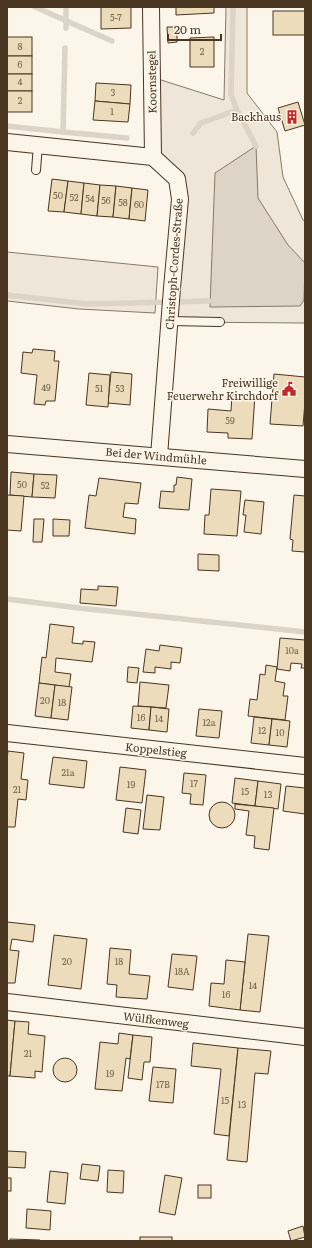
<svg xmlns="http://www.w3.org/2000/svg" width="312" height="1248" viewBox="0 0 312 1248" font-family="Literata,serif">
	<rect width="100%" height="100%" fill="#fbf6e9"/>
	<g fill="#ede6d9" stroke="#887966">
		<path d="M226,7H247V93L277,132L283,177L303,220L305,221V323L177,322L180,266L186,197L160,155L158,79L224,100Z"/>
		<path d="M7,252L158,267L155,313L79,309L7,301Z"/>
	</g>
	<path fill="#dcd4c6" stroke="#887966" d="M256,146L258,198L288,245L305,263L304,300L300,306L210,307L215,173Z"/>
	<g fill="none" stroke-linecap="round" stroke-linejoin="round">
		<g stroke="#dcd4c6" stroke-width="5.5">
			<path d="M35,7L112,41"/>
			<path d="M233,7L231,95L237,110"/>
			<path d="M66,28V7"/>
			<path d="M7,126L63,132L65,48"/>
			<path d="M63,132L127,138"/>
			<path d="M193,133L201,123L237,110L256,146"/>
			<path d="M7,295L87,304L209,301"/>
			<path d="M7,599L79,608L305,632"/>
		</g>
	</g>
	<g fill="#ecdcbc" stroke="#4a3520">
		<path d="M101,7H131V28L101,29Z"/>
		<path d="M176,7H214V13L176,15Z"/>
		<rect x="273" y="11" width="32" height="24"/>
		<path d="M167,27H177V42L168,43Z"/>
		<rect x="7" y="37" width="25" height="19"/>
		<path d="M214,37V67H190V38Z"/>
		<rect x="7" y="56" width="25" height="18"/>
		<rect x="7" y="74" width="25" height="17"/>
		<path d="M96,83L131,85L130,104L95,101Z"/>
		<rect x="7" y="91" width="25" height="21"/>
		<path d="M95,101L130,104L128,122L93,120Z"/>
		<path d="M298,102L305,125L285,131L278,108Z"/>
		<path d="M52,179L68,181L64,212L48,211Z"/>
		<path d="M68,181L84,183L81,214L64,212Z"/>
		<path d="M84,183L100,185L97,216L81,214Z"/>
		<path d="M100,185L116,186L113,217L97,216Z"/>
		<path d="M116,186L132,188L129,219L113,217Z"/>
		<path d="M132,188L148,190L145,221L129,219Z"/>
		<path d="M33,349L55,351L54,361H59L55,401H46L45,405L34,404L37,375L21,373L23,352L32,353Z"/>
		<path d="M111,372L132,374L130,405L108,403Z"/>
		<path d="M89,373L110,375L108,407L86,405Z"/>
		<path d="M274,374L305,377V402L303,426L270,424Z"/>
		<path d="M232,394L255,395L252,439L228,438V433L207,432L208,409L231,411Z"/>
		<path d="M11,472L34,474L32,497L10,495Z"/>
		<path d="M34,474L57,475L55,498L32,497Z"/>
		<path d="M177,477L192,479L189,510L159,508L161,491L174,492V485H176Z"/>
		<path d="M99,478L141,483L138,504L125,503L123,517L136,519L135,534L85,528L89,495L96,496Z"/>
		<path d="M211,489L241,491L237,536L204,534L205,515H209Z"/>
		<path d="M7,495L24,496L21,531L7,530Z"/>
		<path d="M294,495L305,496V552L292,551L293,540L290,539Z"/>
		<path d="M245,500L264,502L261,534L244,532L246,515H243Z"/>
		<path d="M34,519H44L42,542H33Z"/>
		<path d="M53,519L70,520L69,536H53Z"/>
		<path d="M198,554L219,555V571L198,570Z"/>
		<path d="M98,586L118,587L116,606L80,603L81,589L98,590Z"/>
		<path d="M50,624L74,627L72,643L83,644V641L95,642L92,662L56,658L55,672L71,674L69,687L39,683L42,657L46,658Z"/>
		<path d="M280,638L305,640V668H301L302,664L291,663L290,671L277,669Z"/>
		<path d="M160,645L182,648L180,663L171,662V669L155,667V673L143,672L146,649L159,651Z"/>
		<path d="M266,665L277,667L275,681L285,683L283,696H288L285,720L248,716L250,699L257,700L260,674L265,675Z"/>
		<path d="M128,667L139,668L137,683L127,682Z"/>
		<path d="M140,682L169,685L166,708L138,706Z"/>
		<path d="M39,683L55,685L51,718L35,716Z"/>
		<path d="M55,685L72,687L68,720L51,718Z"/>
		<path d="M133,706L151,707L149,730L131,728Z"/>
		<path d="M151,707L169,709L167,732L149,730Z"/>
		<path d="M199,709L222,711L219,738L196,736Z"/>
		<path d="M254,717L272,719L269,745L251,743Z"/>
		<path d="M272,719L290,721L287,747L269,745Z"/>
		<path d="M8,751L24,753L21,779L28,780L26,800L18,799L15,827H7V761Z"/>
		<path d="M53,757L87,761L84,788L49,784Z"/>
		<path d="M120,767L146,770L142,803L116,800Z"/>
		<path d="M184,773L206,775L203,805L190,804L191,794L182,793Z"/>
		<path d="M235,778L258,781L255,806L232,803Z"/>
		<path d="M258,781L281,784L278,809L255,806Z"/>
		<path d="M286,786L305,788V814L283,811Z"/>
		<path d="M147,795L164,797L160,830L143,829Z"/>
		<circle cx="222" cy="815" r="13"/>
		<path d="M235,804L274,808L269,850L254,848L255,836L246,835L249,811L235,809Z"/>
		<path d="M126,808L141,810L138,834L123,832Z"/>
		<path d="M7,922L35,925L33,942L12,939L10,950L19,951L15,983H7Z"/>
		<path d="M248,934L269,936L260,1012L240,1010Z"/>
		<path d="M54,935L87,939L81,989L48,985Z"/>
		<path d="M110,948L131,950L129,974L150,976L147,999L116,997L117,985L107,984Z"/>
		<path d="M172,954L197,956L193,990L168,987Z"/>
		<path d="M226,960L245,962L240,1010L209,1006L211,983L224,984Z"/>
		<path d="M7,1020L15,1021L10,1076H7Z"/>
		<path d="M15,1021L29,1022L28,1034L45,1036L42,1072L35,1071V1078L10,1076Z"/>
		<path d="M119,1033L133,1035L130,1059L126,1058L122,1091L95,1089L100,1042L118,1044Z"/>
		<path d="M133,1035L152,1037L150,1062H144L142,1080L128,1078Z"/>
		<path d="M193,1043L238,1048L229,1136L214,1134L221,1069L191,1066Z"/>
		<path d="M238,1048L271,1051L268,1074L255,1073L247,1162L227,1160Z"/>
		<circle cx="65" cy="1070" r="12"/>
		<path d="M153,1067L176,1069L173,1103L149,1101Z"/>
		<path d="M7,1151L26,1152L25,1168L7,1167Z"/>
		<path d="M82,1164L100,1166L98,1181L80,1179Z"/>
		<path d="M108,1170L124,1171L123,1193L107,1192Z"/>
		<path d="M50,1171L68,1173L65,1204L47,1202Z"/>
		<path d="M165,1175L182,1178L175,1215L159,1212Z"/>
		<rect x="7" y="1178" width="4" height="13"/>
		<rect x="198" y="1185" width="13" height="13"/>
		<path d="M27,1209L51,1211L50,1230L26,1228Z"/>
		<path d="M303,1226L305,1237L291,1241L288,1231Z"/>
		<rect x="140" y="1237" width="32" height="4"/>
		<path d="M10,1239L40,1240L39,1241H10Z"/>
	</g>
	<g fill="none" stroke-linecap="round" stroke-linejoin="round">
		<defs>
			<g id="service">
				<path d="M36,170L38,145"/>
				<path d="M170,321L220,322"/>
			</g>
			<g id="minor">
				<path d="M151,7L153,157"/>
				<path d="M7,142L153,157L177,179L180,199L172,288L159,456"/>
				<path d="M7,444L305,469"/>
				<path d="M7,733L305,766"/>
				<path d="M7,1002L305,1037"/>
			</g>
		</defs>
		<use href="#service" stroke="#4a3520" stroke-width="10"/>
		<use href="#minor" stroke="#4a3520" stroke-width="18"/>
		<use href="#service" stroke="#fbf6e9" stroke-width="8"/>
		<use href="#minor" stroke="#fbf6e9" stroke-width="16"/>
	</g>
	<defs>
		<symbol id="building-bare" viewBox="-9 -9 18 18"><path d="M-4-6H4V6H1V3H-1V6H-4ZM-2.5-4.3h1.7v1.8h-1.7ZM.8-4.3h1.7v1.8H.8ZM-2.5-1h1.7V.8h-1.7ZM.8-1h1.7V.8H.8Z" fill="#c62828" stroke="#fbf6e9" stroke-width="2.5" paint-order="stroke"/></symbol>
		<symbol id="civic-bare" viewBox="-9 -9 18 18"><path d="M-.6-6.5H3V-4.5H.6V-3L4-1V1h2V6H-6V1h2V-1L-.6-3ZM-1.2 2.5V6h2.4V2.5Z" fill="#c62828" stroke="#fbf6e9" stroke-width="2.5" paint-order="stroke"/></symbol>
	</defs>
	<g fill-rule="evenodd">
		<use href="#building-bare" x="282" y="107" width="20" height="20"/>
		<use href="#civic-bare" x="279" y="379" width="20" height="20"/>
	</g>
	<g text-anchor="middle" stroke-width="3" stroke-linejoin="round" paint-order="stroke">
		<g font-size="9" fill="#725f47">
			<text x="116" y="21">5-7</text>
			<text x="20" y="50">8</text>
			<text x="202" y="55">2</text>
			<text x="20" y="68">6</text>
			<text x="20" y="85">4</text>
			<text x="113" y="96">3</text>
			<text x="20" y="104">2</text>
			<text x="112" y="115">1</text>
			<text x="58" y="199">50</text>
			<text x="74" y="201">52</text>
			<text x="90" y="202">54</text>
			<text x="106" y="204">56</text>
			<text x="123" y="206">58</text>
			<text x="139" y="208">60</text>
			<text x="46" y="391">49</text>
			<text x="99" y="392">51</text>
			<text x="120" y="392">53</text>
			<text x="230" y="424">59</text>
			<text x="22" y="488">50</text>
			<text x="45" y="489">52</text>
			<text x="292" y="654">10a</text>
			<text x="45" y="704">20</text>
			<text x="62" y="706">18</text>
			<text x="141" y="721">16</text>
			<text x="159" y="722">14</text>
			<text x="209" y="726">12a</text>
			<text x="262" y="734">12</text>
			<text x="280" y="736">10</text>
			<text x="68" y="776">21a</text>
			<text x="194" y="787">17</text>
			<text x="131" y="788">19</text>
			<text x="17" y="793">21</text>
			<text x="245" y="795">15</text>
			<text x="268" y="798">13</text>
			<text x="67" y="965">20</text>
			<text x="119" y="965">18</text>
			<text x="182" y="975">18A</text>
			<text x="253" y="989">14</text>
			<text x="226" y="998">16</text>
			<text x="28" y="1057">21</text>
			<text x="110" y="1077">19</text>
			<text x="163" y="1088">17B</text>
			<text x="225" y="1104">15</text>
			<text x="242" y="1108">13</text>
		</g>
		<g font-size="11" fill="#4a3520" stroke="#fbf6e9">
			<text transform="translate(152 82) rotate(-91)" y="4">Koornstegel</text>
			<text transform="translate(174 264) rotate(-86)" y="4">Christoph-Cordes-Straße</text>
			<text transform="translate(156 456) rotate(5)" y="4">Bei der Windmühle</text>
			<text transform="translate(156 750) rotate(6)" y="4">Koppelstieg</text>
			<text transform="translate(156 1020) rotate(7)" y="4">Wülfkenweg</text>
		</g>
		<g font-size="11" fill="#4a3520" stroke="#fbf6e9" text-anchor="end">
			<text x="281" y="121">Backhaus</text>
			<text x="278" y="387">Freiwillige<tspan x="278" dy="13">Feuerwehr Kirchdorf</tspan></text>
		</g>
	</g>
	<rect width="312" height="1248" fill="none" stroke="#4a3520" stroke-width="16"/>
	<path d="M168 34v6h53v-6" fill="none" stroke="#4a3520" stroke-width="2"/>
	<text x="174" y="34" font-size="12" fill="#4a3520" stroke="#fbf6e9" stroke-width="3" paint-order="stroke">20 m</text>
</svg>
